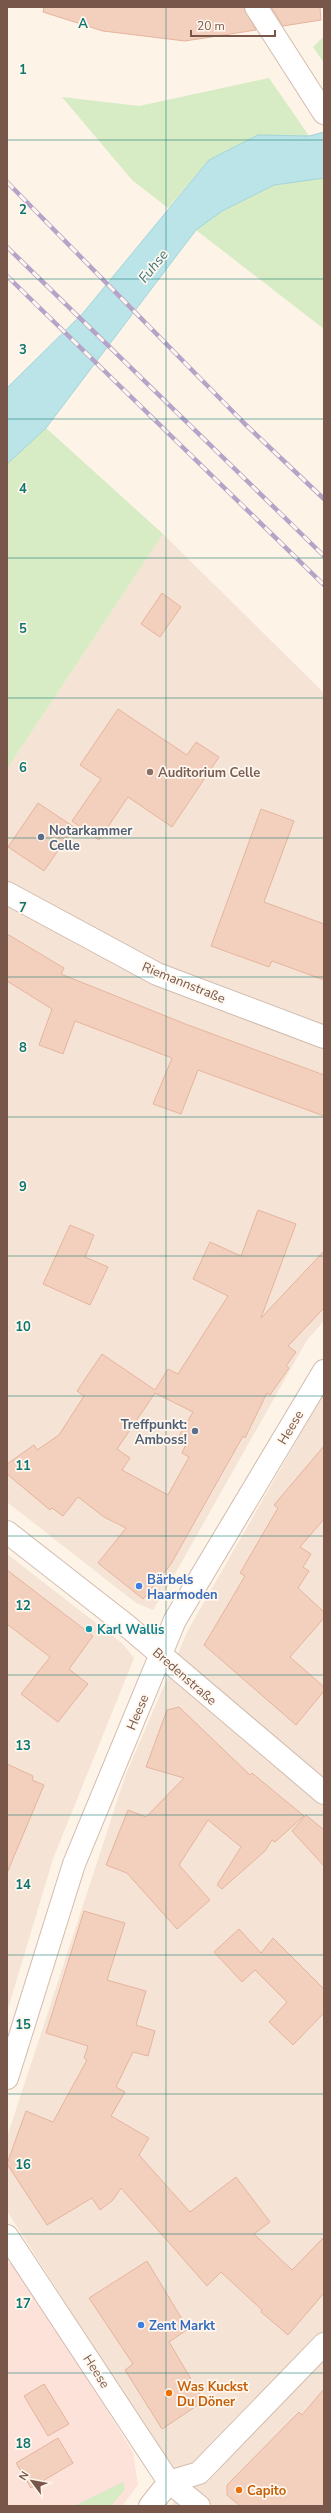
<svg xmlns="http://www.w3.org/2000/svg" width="331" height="2513" viewBox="0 0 331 2513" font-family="'Nunito Sans',sans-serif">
	<rect width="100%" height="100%" fill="#fdf3e7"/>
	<g fill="#f5e4d5">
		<path d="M163,534L324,693V1321L307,1340L167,1588L153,1610L136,1603L7,1502V769Z"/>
		<path d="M324,1393V2506H171L187,2486L156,2445L7,2211V2137L126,1774L188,1630Z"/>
		<path d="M7,1554L123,1644L134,1658L53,1859L7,2012Z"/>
	</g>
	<path fill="#fde2da" d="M7,2262L16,2265L133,2452L138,2485L122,2506H7Z"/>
	<g fill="#d7ebc4">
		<path d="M324,36V63L313,47Z"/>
		<path d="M269,78L309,136L258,135L209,160L168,208L132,180L62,97L139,106Z"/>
		<path d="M324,178V329L196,230L222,211L274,185Z"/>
		<path d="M46,428L163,534L7,769V464Z"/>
		<path d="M123,2482L125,2489L111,2506H74Z"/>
	</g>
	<path fill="#bae4e8" stroke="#a0d5da" d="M324,132V178L274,185L222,211L196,230L46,428L7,464V388L83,313L209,160L258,135L309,136Z"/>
	<g fill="#f3cfbd" stroke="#e6b49d" fill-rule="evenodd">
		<path d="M44,7H244L256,30L185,41L103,31L43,12Z"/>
		<path d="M271,7H320L321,20L283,26Z"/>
		<path d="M162,593L181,607L160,637L141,624Z"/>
		<path d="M118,709L187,755L196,742L219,757L172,827L128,797L99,840L72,821L101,779L80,765Z"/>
		<path d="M38,803L74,827L44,871L8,847Z"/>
		<path d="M261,809L294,821L264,902L324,924V980L272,961L269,967L211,946Z"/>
		<path d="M7,934L64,968L61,974L188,1025L324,1075V1116L198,1070L181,1114L153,1104L172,1058L75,1021L63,1054L39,1045L52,1009L7,981Z"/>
		<path d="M258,1210L296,1224L261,1318L324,1251V1308L288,1346L296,1352L286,1366L289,1368L270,1395L267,1393L245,1438L243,1436L171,1564L143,1599L98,1563L126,1528L104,1517L78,1497L63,1516L52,1508L50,1510L7,1474V1464L34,1445L37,1450L59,1435L84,1396L77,1391L102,1354L155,1390L168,1369L178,1374L228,1296L193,1279L210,1242L241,1256ZM155,1393L193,1412L179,1436L187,1442L182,1453L189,1457L168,1495L122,1470L130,1458L117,1449Z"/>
		<path d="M70,1225L94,1235L85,1257L108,1267L90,1305L43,1284Z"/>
		<path d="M324,1446V1519L300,1547L311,1554L303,1567L309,1571L298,1588L324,1612V1618L290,1657L324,1687V1691L296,1725L204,1645L245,1576L240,1573L278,1508L274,1505Z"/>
		<path d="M7,1570L93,1636L69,1669L88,1684L58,1722L21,1694L50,1657L7,1624Z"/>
		<path d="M179,1707L250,1775L252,1773L304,1816L275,1842L272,1840L265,1851L222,1889L217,1885L241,1847L208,1820L179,1865L210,1900L177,1929L127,1873L106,1865L128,1810L146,1817L184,1778L146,1767L167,1710Z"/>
		<path d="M7,1764L33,1776L32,1780L44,1785L7,1873Z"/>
		<path d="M306,1815L324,1830V1866L292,1831Z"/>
		<path d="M84,1911L125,1923L107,1980L146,1991L136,2025L155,2031L148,2056L133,2052L116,2087L125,2092L111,2116L149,2138L139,2155L190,2212L236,2177L270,2222L254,2234L292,2270L324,2237V2293L288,2335L261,2312L262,2310L221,2272L207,2286L121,2188L113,2200L100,2210L92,2198L47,2225L7,2164L26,2111L53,2122L87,2060L84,2058L88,2046L46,2033Z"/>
		<path d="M239,1929L261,1953L273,1938L324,1989V2013L293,2045L269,2022L287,2002L255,1970L242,1982L214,1952Z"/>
		<path d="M147,2261L188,2329L169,2342L204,2401L162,2429L125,2370L133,2364L89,2298Z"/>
		<path d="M44,2384L69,2424L48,2436L24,2396Z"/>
		<path d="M324,2389V2506H240L227,2495V2485L299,2412L302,2415Z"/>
		<path d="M58,2438L73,2463L31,2488L16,2463Z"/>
	</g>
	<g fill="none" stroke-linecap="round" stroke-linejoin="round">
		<defs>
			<g id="minor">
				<path d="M7,893L157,974L324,1037"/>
				<path d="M7,1532L126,1625L324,1793"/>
				<path d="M7,2236L169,2482L150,2506"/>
				<path d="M169,2482L199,2473L324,2344"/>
				<path d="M169,2482L199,2506"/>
			</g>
			<g id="tertiary">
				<path d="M256,7L324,113"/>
				<path d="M7,2078L74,1864L175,1620L324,1371"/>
			</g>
		</defs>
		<use href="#minor" stroke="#d2bcae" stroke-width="24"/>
		<use href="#tertiary" stroke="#d2bcae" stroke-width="24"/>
		<use href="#minor" stroke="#fff" stroke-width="22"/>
		<use href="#tertiary" stroke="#fff" stroke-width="22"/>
		<defs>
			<g id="rail">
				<path d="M7,182L246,425L324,499"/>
				<path d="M7,247L324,556"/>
				<path d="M7,276L324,585"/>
			</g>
		</defs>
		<use href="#rail" stroke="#b5a4c8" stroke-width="4.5"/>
		<use href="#rail" stroke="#fff7ee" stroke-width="3" stroke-dasharray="9" stroke-linecap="butt"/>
	</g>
	<path fill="none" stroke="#0f766e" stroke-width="1" stroke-opacity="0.55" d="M166,7V2506M7,140H324M7,279H324M7,419H324M7,558H324M7,698H324M7,838H324M7,977H324M7,1117H324M7,1256H324M7,1396H324M7,1536H324M7,1675H324M7,1815H324M7,1955H324M7,2094H324M7,2234H324M7,2373H324"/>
	<circle fill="#8d6e63" stroke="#fff7ee" stroke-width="1.5" cx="150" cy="772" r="4"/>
	<g fill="#5c6f8a" stroke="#fff7ee" stroke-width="1.5">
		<circle cx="41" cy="837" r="4"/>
		<circle cx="195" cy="1431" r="4"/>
	</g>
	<g fill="#3f7fe0" stroke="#fff7ee" stroke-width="1.5">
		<circle cx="139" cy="1586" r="4"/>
		<circle cx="141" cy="2325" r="4"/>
	</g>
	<circle fill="#0f9aa8" stroke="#fff7ee" stroke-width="1.5" cx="89" cy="1629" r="4"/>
	<g fill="#e8710a" stroke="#fff7ee" stroke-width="1.5">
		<circle cx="169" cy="2393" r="4"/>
		<circle cx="239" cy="2490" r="4"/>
	</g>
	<g text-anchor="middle" stroke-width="3.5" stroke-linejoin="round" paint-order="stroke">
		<g font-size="13" font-weight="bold" fill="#785e54" stroke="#fff7ee" text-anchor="start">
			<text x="158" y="777">Auditorium Celle</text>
		</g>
		<g font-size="13" font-weight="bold" fill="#4e5e75" stroke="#fff7ee" text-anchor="start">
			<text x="49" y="835">Notarkammer<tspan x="49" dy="15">Celle</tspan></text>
			<text x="187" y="1429" text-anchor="end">Treffpunkt:<tspan x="187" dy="15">Amboss!</tspan></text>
		</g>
		<g font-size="13" fill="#78574a" stroke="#fff7ee">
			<text transform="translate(184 982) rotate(22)" y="5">Riemannstraße</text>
			<text transform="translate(290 1427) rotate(-59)" y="5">Heese</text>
			<text transform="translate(185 1676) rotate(41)" y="5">Bredenstraße</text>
			<text transform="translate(137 1712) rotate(-67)" y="5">Heese</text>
			<text transform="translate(97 2371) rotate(57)" y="5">Heese</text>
		</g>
		<g font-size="13" font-weight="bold" fill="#366cbe" stroke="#fff7ee" text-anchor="start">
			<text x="147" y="1584">Bärbels<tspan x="147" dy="15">Haarmoden</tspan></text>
			<text x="149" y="2330">Zent Markt</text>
		</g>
		<g font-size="13" font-weight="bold" fill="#0d838f" stroke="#fff7ee" text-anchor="start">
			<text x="97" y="1634">Karl Wallis</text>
		</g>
		<g font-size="13" font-weight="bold" fill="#c56008" stroke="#fff7ee" text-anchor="start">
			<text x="177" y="2391">Was Kuckst<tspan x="177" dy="15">Du Döner</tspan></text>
			<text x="247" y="2495">Capito</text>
		</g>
		<g font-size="14" font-style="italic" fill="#3c777d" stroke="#fff7ee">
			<text transform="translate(153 266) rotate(-51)" y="5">Fuhse</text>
		</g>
	</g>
	<g font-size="13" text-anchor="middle" font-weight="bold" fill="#0f766e" stroke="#fff7ee" stroke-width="3.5" stroke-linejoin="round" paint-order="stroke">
		<text x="83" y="28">A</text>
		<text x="23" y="74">1</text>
		<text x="23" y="214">2</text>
		<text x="23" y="354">3</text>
		<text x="23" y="493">4</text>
		<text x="23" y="633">5</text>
		<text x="23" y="772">6</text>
		<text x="23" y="912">7</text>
		<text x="23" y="1052">8</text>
		<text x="23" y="1191">9</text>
		<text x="23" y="1331">10</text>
		<text x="23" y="1470">11</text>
		<text x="23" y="1610">12</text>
		<text x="23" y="1750">13</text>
		<text x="23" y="1889">14</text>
		<text x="23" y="2029">15</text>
		<text x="23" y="2169">16</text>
		<text x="23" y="2308">17</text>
		<text x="23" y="2448">18</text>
	</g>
	<rect width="331" height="2513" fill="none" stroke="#78574a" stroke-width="16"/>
	<g transform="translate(32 2481) rotate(302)" stroke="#fff7ee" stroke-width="3" paint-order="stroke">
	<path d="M0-3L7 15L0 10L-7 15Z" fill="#78574a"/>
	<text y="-6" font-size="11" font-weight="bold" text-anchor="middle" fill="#78574a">N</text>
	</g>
	<path d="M191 30v6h84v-6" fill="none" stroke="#78574a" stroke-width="2"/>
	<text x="197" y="30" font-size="12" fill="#78574a" stroke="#fff7ee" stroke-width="3" paint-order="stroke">20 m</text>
</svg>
